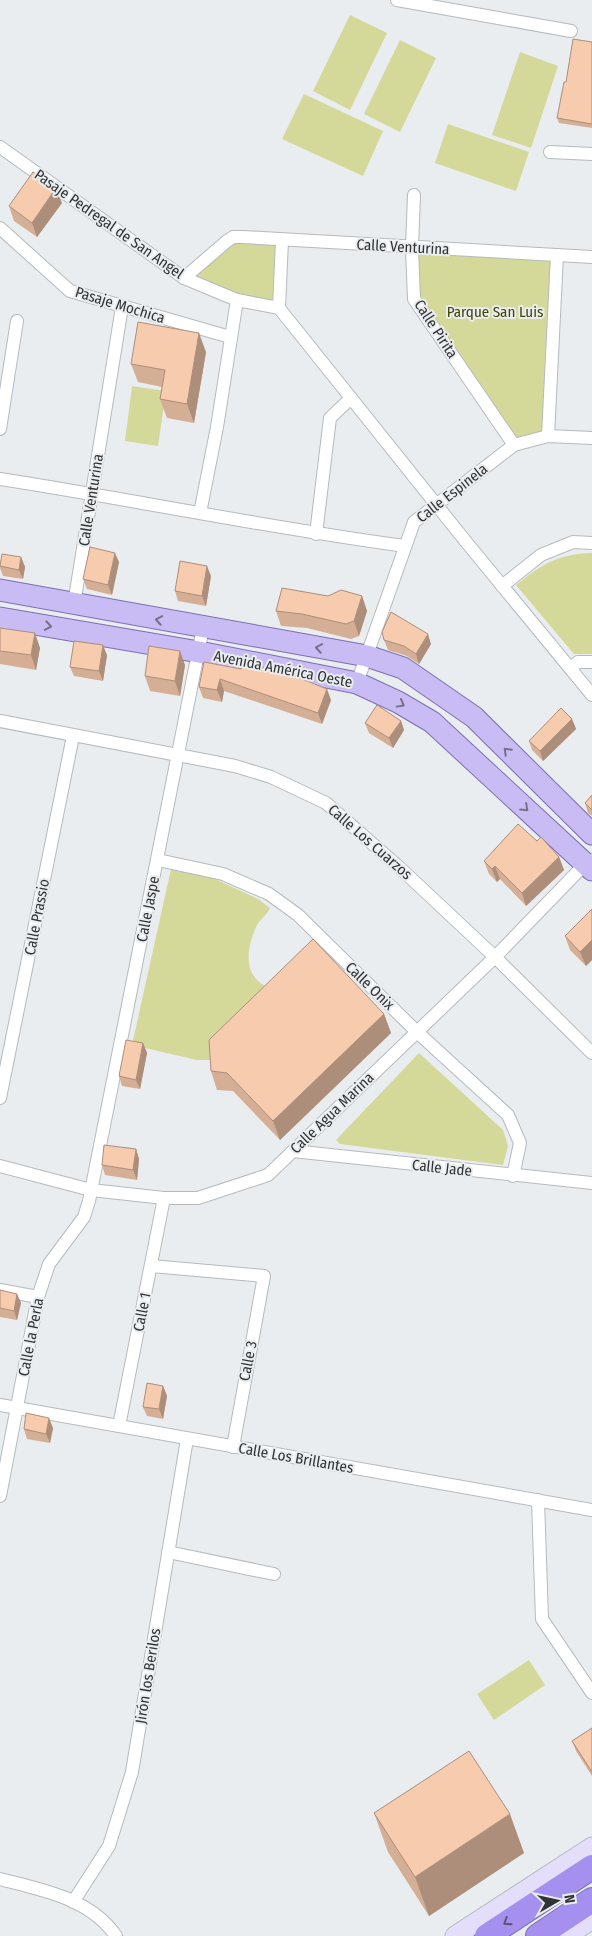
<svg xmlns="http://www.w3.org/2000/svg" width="592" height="1936" viewBox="0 0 592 1936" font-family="'Fira Sans Condensed',sans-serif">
	<rect width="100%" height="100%" fill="#e9edf0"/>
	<g fill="#d4d999">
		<path d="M350,15L387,33L350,110L313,91Z"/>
		<path d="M400,40L436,58L400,132L364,114Z"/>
		<path d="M520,52L558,66L531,148L492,135Z"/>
		<path d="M304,94L383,131L363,176L282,139Z"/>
		<path d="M448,124L529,152L516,191L435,163Z"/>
		<path d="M243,237L282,241L279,305L237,300L185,278Z"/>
		<path d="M412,248L557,255L548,436L514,445L414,299Z"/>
		<path d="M132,386L166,391L158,446L125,441Z"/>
		<path d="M592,553V654H574L516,585C542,564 558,554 592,553Z"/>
		<path d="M171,869L213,878L258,899L270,908C267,915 259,920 256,927C245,952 243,980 273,989L210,1060H197L132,1045Z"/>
		<path d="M419,1053L503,1130L508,1146L503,1165L340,1144L336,1140Z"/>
		<path d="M529,1660L545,1685L494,1720L477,1694Z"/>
	</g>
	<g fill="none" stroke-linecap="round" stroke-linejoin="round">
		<defs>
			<g id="street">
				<path d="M397,0L571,31"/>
				<path d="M0,147L184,278L237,300L279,308"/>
				<path d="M550,152L592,154"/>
				<path d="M414,195L412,248L414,299L514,445"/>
				<path d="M0,228L70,291L230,337"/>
				<path d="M184,278L227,241L233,237H243L592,257"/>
				<path d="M279,308L467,543L592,695"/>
				<path d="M279,308L282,241"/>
				<path d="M0,429L17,321"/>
				<path d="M548,436L557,255"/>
				<path d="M0,479C135,500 269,528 405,546"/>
				<path d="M200,513L217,427L237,300"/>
				<path d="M316,534L330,418L351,398"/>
				<path d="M502,586L541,555L573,542L592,543"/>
				<path d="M74,604L122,307"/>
				<path d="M570,668L578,662H592"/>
				<path d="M357,683L414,522L514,445L548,436L592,438"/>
				<path d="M0,721L235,766L271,777L326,803L400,868L495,957L592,1053"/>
				<path d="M158,860L223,874L269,894L298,915L417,1032L508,1115L520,1143L513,1176"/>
				<path d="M0,1098L73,736"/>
				<path d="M293,1151L592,1183"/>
				<path d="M0,1166L91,1190L164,1198H198L268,1175L495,957L589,860"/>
				<path d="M151,1266L264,1276L233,1447"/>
				<path d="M0,1290L38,1297"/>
				<path d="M0,1405L592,1510"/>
				<path d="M119,1426L164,1198"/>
				<path d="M0,1496L38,1297L49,1264L84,1217L89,1201L203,628"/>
				<path d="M538,1500L542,1619L592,1693"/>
				<path d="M168,1552L274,1574"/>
				<path d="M0,1879C42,1890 90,1898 116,1936"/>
				<path d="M73,1902L109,1846L132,1772L187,1439"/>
			</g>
			<g id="secondary">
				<path d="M455,1936L592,1847"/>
				<path d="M567,1936L592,1919"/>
			</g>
			<g id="primary">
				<path d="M0,590L367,656L403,668L474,717L592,834"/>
				<path d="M0,618L199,652L357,683L398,702L432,722L592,870"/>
			</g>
			<g id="highway">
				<path d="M487,1936L592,1867"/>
				<path d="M538,1936L592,1900"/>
			</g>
		</defs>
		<use href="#street" stroke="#b6babd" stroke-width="14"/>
		<use href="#secondary" stroke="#b6babd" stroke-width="21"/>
		<use href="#primary" stroke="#7d6fae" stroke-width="23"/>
		<use href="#highway" stroke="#7d6fae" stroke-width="26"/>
		<use href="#street" stroke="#fff" stroke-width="12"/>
		<use href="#secondary" stroke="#e4defa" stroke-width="19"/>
		<use href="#primary" stroke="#c9bcf5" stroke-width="21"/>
		<use href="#highway" stroke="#a590ef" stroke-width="24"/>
	</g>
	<g fill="#d4af96">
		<path d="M592,42V128L559,123L557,118Z"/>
		<path d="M62,203L37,237L14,221L9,206Z"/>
		<path d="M206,352L194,423L167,418L160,399L162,387L138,382L131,364Z"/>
		<path d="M21,557L25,567L23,579L3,576L0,568V562Z"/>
		<path d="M119,562L112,595L87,589L83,579Z"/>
		<path d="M211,576L206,606L178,601L175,591Z"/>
		<path d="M328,596H362L367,611L359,636L351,639L307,628L281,626L276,611Z"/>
		<path d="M0,628L40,648L36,670L0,664Z"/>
		<path d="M384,640L431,644L419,664L407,656L388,650Z"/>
		<path d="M107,655L103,681L74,676L70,667Z"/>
		<path d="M204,662L331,700L322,724L224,691L222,702L203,698L199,687Z"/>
		<path d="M185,665L180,696L150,691L145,676Z"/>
		<path d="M572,719L576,729L543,761L532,750L529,741Z"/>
		<path d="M401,721L404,730L393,748L369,733L365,723Z"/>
		<path d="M592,795V816L588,813L585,803Z"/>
		<path d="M537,841L559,857L564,870L526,906L500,879L497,882L489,874L484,861Z"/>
		<path d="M592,909V960L586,966L570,950L565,936Z"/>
		<path d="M384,1014L391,1033L280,1140L233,1091L217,1090L211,1071Z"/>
		<path d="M143,1043L147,1053L140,1089L122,1086L119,1076Z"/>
		<path d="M136,1149L139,1159L137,1180L105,1175L102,1165Z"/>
		<path d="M0,1290L17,1294L21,1303L17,1320L0,1317Z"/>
		<path d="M163,1386L167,1396L163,1419L147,1416L143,1407Z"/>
		<path d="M53,1428L50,1443L27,1439L24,1429Z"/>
		<path d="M592,1728V1776L576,1751L572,1741Z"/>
		<path d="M374,1813L524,1853L429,1916L388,1852Z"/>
	</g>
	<g fill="#ad8e7a">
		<path d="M56,188L62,203L37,237L32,223Z"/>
		<path d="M199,333L206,352L194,423L187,404Z"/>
		<path d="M115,553L119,562L112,595L108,585Z"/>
		<path d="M21,557L25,567L23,579L19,570Z"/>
		<path d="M207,566L211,576L206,606L202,596Z"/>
		<path d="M362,596L367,611L359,636L354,621Z"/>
		<path d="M35,633L40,648L36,670L31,655Z"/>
		<path d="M428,634L431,644L419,664L416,654Z"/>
		<path d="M103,645L107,655L103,681L99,671Z"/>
		<path d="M180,651L185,665L180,696L175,681Z"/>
		<path d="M220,679L224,691L222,702L217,690Z"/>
		<path d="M327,689L331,700L322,724L318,713Z"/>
		<path d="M572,719L576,729L543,761L540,751Z"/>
		<path d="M401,721L404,730L393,748L389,738Z"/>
		<path d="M559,857L564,870L526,906L522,893Z"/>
		<path d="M495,866L500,879L497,882L492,869Z"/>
		<path d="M592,940V960L586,966L580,952Z"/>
		<path d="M384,1014L391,1033L280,1140L273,1121Z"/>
		<path d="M143,1043L147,1053L140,1089L136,1080Z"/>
		<path d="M136,1149L139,1159L137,1180L133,1170Z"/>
		<path d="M17,1294L21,1303L17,1320L14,1311Z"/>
		<path d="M163,1386L167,1396L163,1419L159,1409Z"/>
		<path d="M49,1418L53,1428L50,1443L46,1434Z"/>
		<path d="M510,1814L524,1853L429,1916L415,1877Z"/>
	</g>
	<g fill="#f7cbae" stroke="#ad8e7a">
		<path d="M573,39L592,42V124L557,118L564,82H566Z"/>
		<path d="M33,172L56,188L32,223L9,206Z"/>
		<path d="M138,322L199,333L187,404L160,399L165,370L131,364Z"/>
		<path d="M90,547L115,553L108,585L83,579Z"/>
		<path d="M2,554L21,557L19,570L0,566Z"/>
		<path d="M180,561L207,566L202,596L175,591Z"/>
		<path d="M282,588L328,596L341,590L362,596L354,621L346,624L302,614L276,611Z"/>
		<path d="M391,612L428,634L416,654L404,646L384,640L382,632Z"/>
		<path d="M0,628L35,633L31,655L0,651Z"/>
		<path d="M74,641L103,645L99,671L70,667Z"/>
		<path d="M149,646L180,651L175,681L145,676Z"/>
		<path d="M204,662L241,669L243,662L292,675L327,689L318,713L220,679L217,690L199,687Z"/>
		<path d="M377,705L401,721L389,738L365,723Z"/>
		<path d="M561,708L572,719L540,751L529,741Z"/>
		<path d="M592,795V810L585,803Z"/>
		<path d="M518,824L537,841L541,837L559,857L522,893L495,866L492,869L484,861Z"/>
		<path d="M592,909V940L580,952L565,936Z"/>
		<path d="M313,939L384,1014L273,1121L227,1073L211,1071L209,1040Z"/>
		<path d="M126,1040L143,1043L136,1080L119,1076Z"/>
		<path d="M104,1145L136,1149L133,1170L102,1165Z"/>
		<path d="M0,1290L17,1294L14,1311L0,1308Z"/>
		<path d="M147,1383L163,1386L159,1409L143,1407Z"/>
		<path d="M26,1413L49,1418L46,1434L24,1429Z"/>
		<path d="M592,1728V1772L572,1741Z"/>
		<path d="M469,1751L510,1814L415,1877L374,1813Z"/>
	</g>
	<defs><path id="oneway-chevron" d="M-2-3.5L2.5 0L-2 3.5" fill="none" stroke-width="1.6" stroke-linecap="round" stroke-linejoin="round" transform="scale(1.25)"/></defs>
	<g stroke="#76718b">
		<use href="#oneway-chevron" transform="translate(159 620) rotate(-170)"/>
		<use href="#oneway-chevron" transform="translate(48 626) rotate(10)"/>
		<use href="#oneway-chevron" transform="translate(319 648) rotate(-170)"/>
		<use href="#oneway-chevron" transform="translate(401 704) rotate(29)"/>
		<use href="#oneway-chevron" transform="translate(507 751) rotate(-135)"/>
		<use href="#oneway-chevron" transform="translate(525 808) rotate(43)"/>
	</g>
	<use stroke="#5a5475" href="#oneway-chevron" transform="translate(507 1922) rotate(147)"/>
	<g text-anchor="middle" stroke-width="4" stroke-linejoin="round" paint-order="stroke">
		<g font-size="15" fill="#323334" stroke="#e9edf0">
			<text transform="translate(109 224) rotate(35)" y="5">Pasaje Pedregal de San Angel</text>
			<text transform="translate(403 247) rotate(3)" y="5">Calle Venturina</text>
			<text transform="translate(120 305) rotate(17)" y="5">Pasaje Mochica</text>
			<text transform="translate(436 329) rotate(57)" y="5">Calle Pirita</text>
			<text transform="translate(452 493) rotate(-38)" y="5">Calle Espinela</text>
			<text transform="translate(91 500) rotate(-81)" y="5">Calle Venturina</text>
			<text transform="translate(283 669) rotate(11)" y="5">Avenida América Oeste</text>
			<text transform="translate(370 842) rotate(41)" y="5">Calle Los Cuarzos</text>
			<text transform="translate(148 909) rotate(-79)" y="5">Calle Jaspe</text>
			<text transform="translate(37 917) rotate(-79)" y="5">Calle Prassio</text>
			<text transform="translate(370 986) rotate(44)" y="5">Calle Onix</text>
			<text transform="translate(332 1113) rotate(-44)" y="5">Calle Agua Marina</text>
			<text transform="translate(442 1168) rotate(6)" y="5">Calle Jade</text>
			<text transform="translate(142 1312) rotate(-79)" y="5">Calle 1</text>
			<text transform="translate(31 1337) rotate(-79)" y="5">Calle la Perla</text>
			<text transform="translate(248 1361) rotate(-79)" y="5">Calle 3</text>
			<text transform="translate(296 1458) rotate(10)" y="5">Calle Los Brillantes</text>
			<text transform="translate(148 1676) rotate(-81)" y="5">Jirón los Berilos</text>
		</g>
		<g font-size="15" fill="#424401" stroke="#e9edf0">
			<text x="495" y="317">Parque San Luis</text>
		</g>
	</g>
	<g transform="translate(557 1901) rotate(81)" stroke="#e9edf0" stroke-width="4" paint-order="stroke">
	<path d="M0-4L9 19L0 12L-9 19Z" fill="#323334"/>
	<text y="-8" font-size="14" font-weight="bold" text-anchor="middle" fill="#323334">N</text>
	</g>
</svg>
